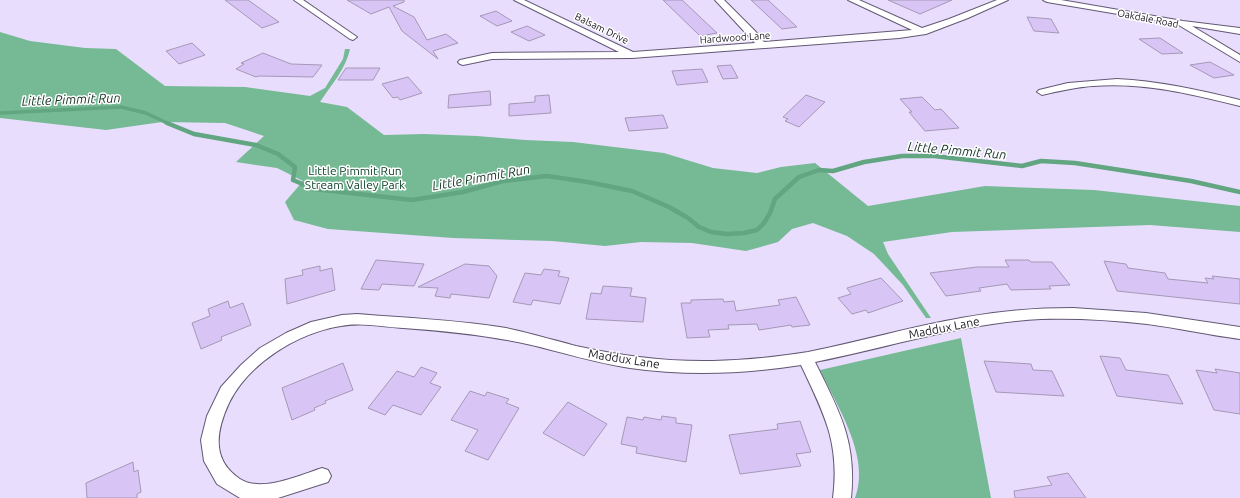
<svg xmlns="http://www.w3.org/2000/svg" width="1240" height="498" viewBox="0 0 1240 498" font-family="Ubuntu,sans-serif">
	<rect width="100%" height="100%" fill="#e9ddfd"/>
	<g fill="#75ba94">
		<path d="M0,32L30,41L85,48L116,49L165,86L245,87L310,96L325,88L343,59L345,49H350C346,69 331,85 320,102L347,107L384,135L424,134L477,136L525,140L573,142L664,153L713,168L757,173L781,167L815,163L868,206L985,186L1094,190L1240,206V232L1150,225L952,232L883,242L888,254L931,318H926L903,285L874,254L847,236L813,223L792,229L778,242L746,251L692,243L641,242L605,246L552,241L453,238L328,229L294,220L285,202L303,181L277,168L236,162L264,136L225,123L162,122L106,130L0,118Z"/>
		<path d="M961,338L991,498H855C871,457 837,406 820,370Z"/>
	</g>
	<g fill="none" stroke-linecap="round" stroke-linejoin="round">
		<path stroke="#61a581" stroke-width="3.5" d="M0,113L121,107L146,113L169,124"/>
		<path stroke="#61a581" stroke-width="4.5" d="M167,123L194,134L256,145L278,154L295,167L293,180L314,189L412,200L463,192L503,181L547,176L588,182L632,191L669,207L688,218L699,227L711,232L727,234L744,233L757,230L764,223L770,213L775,199L799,177L819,170L833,171L864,162L902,156H934L1022,166L1041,161L1075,163L1191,181L1240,192"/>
	</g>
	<g fill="#d8c5f6" stroke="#a498b6">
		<path d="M225,0H248L279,22L262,28Z"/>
		<path d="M347,0H404V2L393,6L414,17L427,40L446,34L458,43L433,51L438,59L402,31L389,7L371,14Z"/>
		<path d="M663,0H682L717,33L700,36Z"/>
		<path d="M751,0H768L797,27L782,29Z"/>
		<path d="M888,0H952L920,14Z"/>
		<path d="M496,11L512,21L497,26L480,16Z"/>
		<path d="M1027,17L1051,19L1059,33L1034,31Z"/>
		<path d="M527,26L545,35L529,41L511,32Z"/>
		<path d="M1160,38L1183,53L1162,54L1139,39Z"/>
		<path d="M192,43L205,55L179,64L166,51Z"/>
		<path d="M263,53L291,64L322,65L313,77L259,76L256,77L236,69L244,64L241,63Z"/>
		<path d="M1210,62L1234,75L1214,78L1190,65Z"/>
		<path d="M731,65L738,78L723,79L717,66Z"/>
		<path d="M346,68H380L373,80H338Z"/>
		<path d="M702,69L708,82L677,85L672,71Z"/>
		<path d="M408,77L422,93L400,100L398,97L393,98L382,84Z"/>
		<path d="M490,91L491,105L448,108L449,95Z"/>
		<path d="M549,95L551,113L509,116V104L535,102V96Z"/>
		<path d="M806,95L825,102L799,127L785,121L788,119L783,117Z"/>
		<path d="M922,97L935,110L941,109L959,128L925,131L909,112H912L900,99Z"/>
		<path d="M663,115L668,128L629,131L625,118Z"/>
		<path d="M376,260L424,264L414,286L382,284L379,290L361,289Z"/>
		<path d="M1005,260H1029L1031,262H1052L1070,285L1049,286L1051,289L1011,290L1007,284L979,288L981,291L946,296L930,273L977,267H1009Z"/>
		<path d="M1104,261L1126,264L1128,268L1165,273L1168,279L1208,283L1205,278L1214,279L1212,276L1240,279V304L1117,291Z"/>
		<path d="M465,264L489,266L497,276L489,298L451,294L450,298L435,296L438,288L418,287Z"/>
		<path d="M320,266V271L332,268L335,290L287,304L285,279L303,275L302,270Z"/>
		<path d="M544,269L560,271L558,276L569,278L560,304L533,300L531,305L513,302L525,273L541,275Z"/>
		<path d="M881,278L903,301L868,313L866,310L852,314L838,298L851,294L847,288Z"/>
		<path d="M603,286L632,288L630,296L646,298L643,322L586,319L591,293L601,294Z"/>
		<path d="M796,297L810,325L792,327L791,325L759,330L757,324L728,325L729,329L708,330L710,337L687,338L681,303H691V300L723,299L724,302L734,301L736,311L780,305L778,300Z"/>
		<path d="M228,301L230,308L243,303L251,325L221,337L222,340L201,349L192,323L210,316L208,309Z"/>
		<path d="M1100,356L1120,358L1126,370L1168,375L1183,404L1117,396Z"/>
		<path d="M984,361L1031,364L1033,370L1052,371L1064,396L996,392Z"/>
		<path d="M343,363L353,390L325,401L326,403L314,408L315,410L292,420L282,388Z"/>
		<path d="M421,367L437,373L430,383L441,387L421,415L393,405L385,415L368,408L397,371L414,377Z"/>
		<path d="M1215,369L1240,373V414L1214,410L1196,370L1217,373Z"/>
		<path d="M470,391L485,396L487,392L509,399L506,403L519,408L488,460L465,451L478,430L451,420Z"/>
		<path d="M568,402L607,424L584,456L543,433Z"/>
		<path d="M662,416L676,418V423L692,425L686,462L636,453L637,447L621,444L627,417L643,420L644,417L661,420Z"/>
		<path d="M800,421L811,452L796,454L801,466L740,474L729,435L778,429L777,424Z"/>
		<path d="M133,462L134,472L138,470L141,492L137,494V498H87L86,483Z"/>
		<path d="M1068,473L1086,498H1015L1014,491L1052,485L1047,477Z"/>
	</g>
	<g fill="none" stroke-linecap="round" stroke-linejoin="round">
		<defs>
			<g id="minor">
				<path d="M294,0H303L357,37L353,40L350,39Z"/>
				<path d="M514,0H524L633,52L755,43L715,0H724L755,31L764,42L912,30L848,0H859L922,28L949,19L997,0H1008L968,18L926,34L899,38L632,58L492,59L463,65L460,64L458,62L460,60L492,53L619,52Z"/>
				<path d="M1043,0H1061L1183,21L1240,28V34L1192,26L1240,55V62L1177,24L1047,2Z"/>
				<path d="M1117,79C1159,81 1199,90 1240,100V106C1192,94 1143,82 1093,86C1076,87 1059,91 1042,95L1037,92L1039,90L1068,83Z"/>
				<path d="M1073,308L1146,313L1240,327V339C1209,335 1178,328 1147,324C1112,320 1076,318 1041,319C964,323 890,347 815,362C839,411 857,441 851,498H833C840,442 824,414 801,365C744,374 686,376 630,368C595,363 562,352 527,344C486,335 445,331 403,328C383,327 361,322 341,326C297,333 249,363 229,403C216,431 211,460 240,479C261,493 300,475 322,468L328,470L331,476L328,482L278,498H240L217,484L204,461L201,440L207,416L221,387L241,365L260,348L286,333L311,322L342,315L357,314C407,318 457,320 506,328C530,333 553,340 576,346C621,356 667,362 713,361C745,360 777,357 808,352C859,342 909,327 961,318C998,311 1035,308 1073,308Z"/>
			</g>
		</defs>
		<use href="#minor" stroke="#635873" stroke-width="2"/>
		<use href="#minor" fill="#fff" fill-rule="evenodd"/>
	</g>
	<g text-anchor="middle" stroke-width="3" stroke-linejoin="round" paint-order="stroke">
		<g font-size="10" fill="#1b1722" stroke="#fff">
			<text transform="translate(1148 18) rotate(11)" y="4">Oakdale Road</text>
			<text transform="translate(602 28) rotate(26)" y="4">Balsam Drive</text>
			<text transform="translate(735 37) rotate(-4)" y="4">Hardwood Lane</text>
		</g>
		<g font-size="12" fill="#0c442b" stroke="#fff">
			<text x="355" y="175">Little Pimmit Run<tspan x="355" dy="14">Stream Valley Park</tspan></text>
		</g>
		<g font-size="12" fill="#1b1722" stroke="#fff">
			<text transform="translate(944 328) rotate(-11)" y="4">Maddux Lane</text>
			<text transform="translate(624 359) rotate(9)" y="4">Maddux Lane</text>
		</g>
		<g font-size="13" font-style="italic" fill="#153425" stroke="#fff">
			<text transform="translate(71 99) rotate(-2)" y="5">Little Pimmit Run</text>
			<text transform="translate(957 150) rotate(5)" y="5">Little Pimmit Run</text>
			<text transform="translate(481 177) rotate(-10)" y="5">Little Pimmit Run</text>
		</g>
	</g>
</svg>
